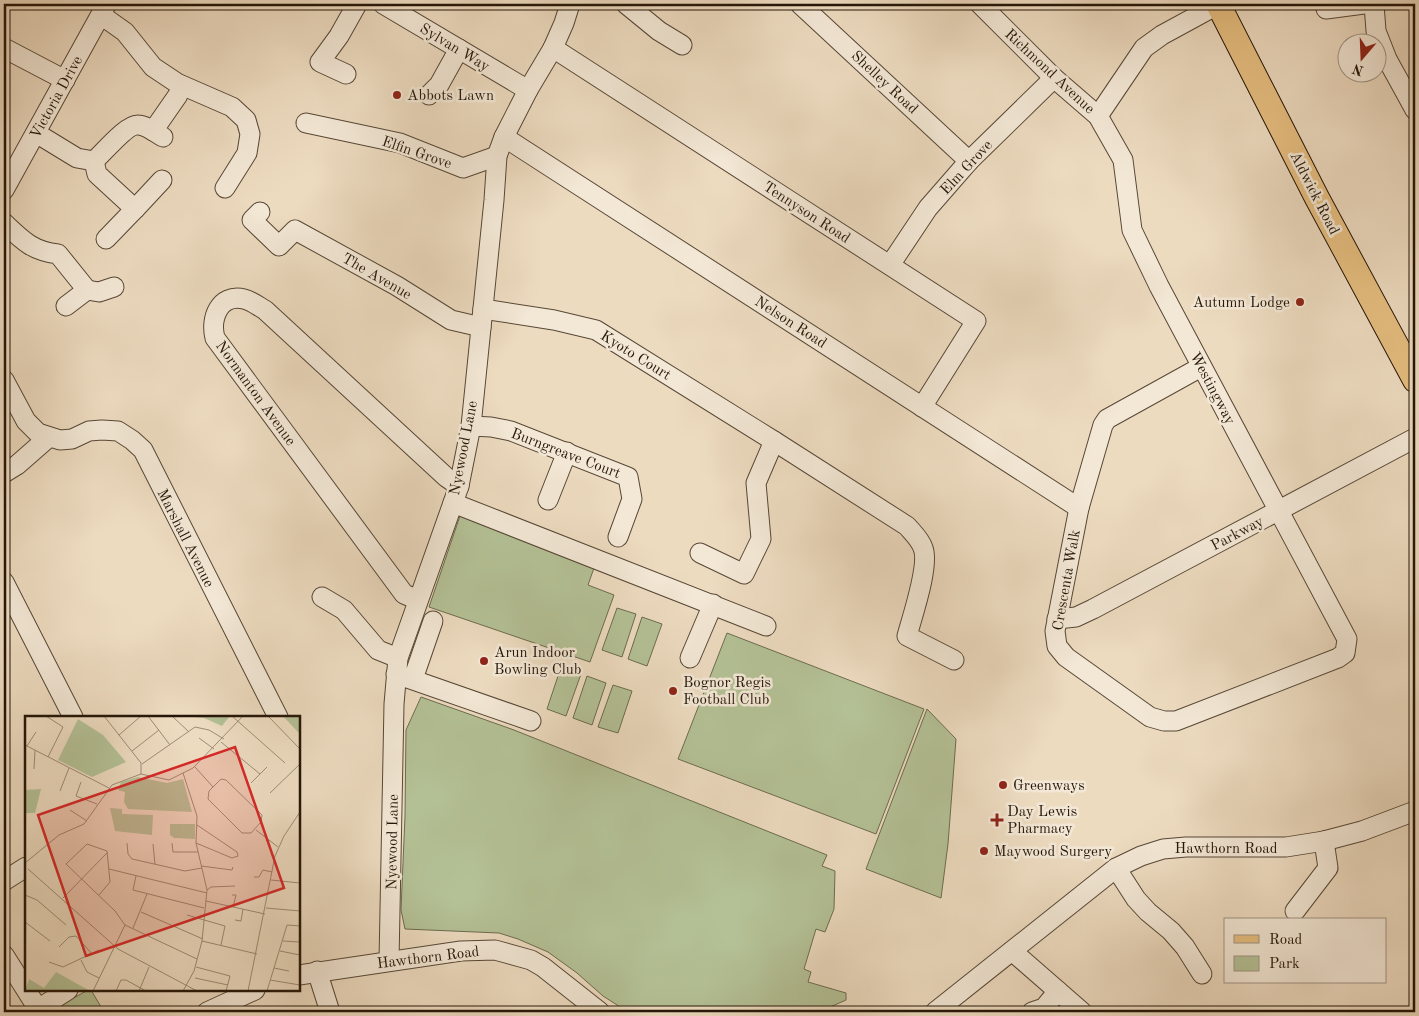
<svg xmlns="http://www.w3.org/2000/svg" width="1419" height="1016" viewBox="0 0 1419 1016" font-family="'Old Standard TT',serif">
	<rect width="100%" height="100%" fill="#eddbc0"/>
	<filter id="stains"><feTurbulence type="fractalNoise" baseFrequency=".004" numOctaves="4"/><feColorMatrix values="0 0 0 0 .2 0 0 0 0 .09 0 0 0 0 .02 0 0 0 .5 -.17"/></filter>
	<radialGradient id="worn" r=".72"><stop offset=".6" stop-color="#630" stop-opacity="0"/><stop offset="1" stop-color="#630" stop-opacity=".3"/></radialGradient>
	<g fill="#b4c196" stroke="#6c6c4f">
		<path d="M461,513L595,565L588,585L614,595L590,662L429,607Z"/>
		<path d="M617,608L636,614L622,657L602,650Z"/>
		<path d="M642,617L662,624L647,666L628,659Z"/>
		<path d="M727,633L924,709L876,834L678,759Z"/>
		<path d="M561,667L581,674L566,716L547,709Z"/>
		<path d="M587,676L606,683L592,725L573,718Z"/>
		<path d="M613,685L632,691L618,733L598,727Z"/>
		<path d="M421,697L514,730L827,855L822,866L835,871L834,909L825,932L816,929L804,969L811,972L808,982L846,993V1000L819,1012H628L603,996L577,973L548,952L518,939L499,933L405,929L401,910L405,816L406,730Z"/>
		<path d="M927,709L956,739L948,844L941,898L866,869Z"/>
		<path d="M88,990H91L104,1012H51L50,1011Z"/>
	</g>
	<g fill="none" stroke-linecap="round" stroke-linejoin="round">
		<defs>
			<g id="minor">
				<path d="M383,4L528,90"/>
				<path d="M626,4L659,31L682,45"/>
				<path d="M800,4L969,161"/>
				<path d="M980,4L1054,78L1098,116L1123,160L1132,230L1159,286L1347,639L1345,653L1338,658L1176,721H1164L1150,717L1066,657L1057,646L1055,631L1079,508L1103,425L1107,419L1201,367"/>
				<path d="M1374,4L1376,31L1387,59L1415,110"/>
				<path d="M1326,9L1364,4"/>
				<path d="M101,15L125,32L153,67L177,83L232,107L246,120L250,134L247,153L225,188"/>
				<path d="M4,48L65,80"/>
				<path d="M553,48L976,321L922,407"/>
				<path d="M346,74L320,62L339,36L357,4"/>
				<path d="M429,95L439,85L459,49"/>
				<path d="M1098,116L1144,48L1162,35L1219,4"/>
				<path d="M306,123L400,143L463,168L497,156"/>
				<path d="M153,131L178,95"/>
				<path d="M36,133L77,158L94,161C103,153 127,124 138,125C146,125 156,133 163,137"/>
				<path d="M504,137L1079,508"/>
				<path d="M94,161L97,174L135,209L106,239"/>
				<path d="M4,190L106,5"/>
				<path d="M135,209L162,180"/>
				<path d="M260,212L252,220L279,246L295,230L397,286L451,320L481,327"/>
				<path d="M4,223C22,240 32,251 58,254L87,290L66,306"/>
				<path d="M890,265L928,208L969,161L1054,78"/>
				<path d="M87,290L99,292L114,287"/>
				<path d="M483,309L554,320L596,330L774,441L907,526C913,533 920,539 923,548C930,565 912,617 907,636L954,660"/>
				<path d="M4,380L26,421L38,433L60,440L72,439L89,431L102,430L118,431L132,440L143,450L278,717"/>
				<path d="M471,426L491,427L511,431L628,477L632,499L618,537"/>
				<path d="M4,473L17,465L49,437"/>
				<path d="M548,500L567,452"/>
				<path d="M453,503L766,626"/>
				<path d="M700,553L744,574L761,539L756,483L774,441"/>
				<path d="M4,582L73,717"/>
				<path d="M322,597L344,610L378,650L398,658"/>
				<path d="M418,600L404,594L215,338C210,319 219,293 244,299C252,301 258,306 265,310L446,477L459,486"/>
				<path d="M1057,619L1076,617L1093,609L1415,438"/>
				<path d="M690,658L713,604"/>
				<path d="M396,674L531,721"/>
				<path d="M413,679L433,621"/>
				<path d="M1116,868L1136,899L1148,912L1171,931L1185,947L1202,974"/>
				<path d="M4,881L26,867"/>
				<path d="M1295,911L1328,868L1324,841"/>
				<path d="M1012,951L1082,1012"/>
				<path d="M4,955L40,1012"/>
				<path d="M389,961L394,704L398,658L459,486L471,426L494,200L497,156L504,137L528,90L553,48L564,23L570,4"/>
				<path d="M317,971L330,1012"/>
				<path d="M299,975L461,951L495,950L531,960L543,967L600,1012"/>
				<path d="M38,1009L68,990"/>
				<path d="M207,1012L255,990"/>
				<path d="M935,1012L1116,868L1141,856L1163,849L1186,847H1286L1324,841L1362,831L1415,811"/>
				<path d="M1032,1012L1044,1008L1058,991"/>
			</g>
			<path id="major" d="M1218,4L1317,198L1415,380"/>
		</defs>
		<use href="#minor" stroke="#574736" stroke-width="21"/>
		<use href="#major" stroke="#251608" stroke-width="26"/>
		<use href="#minor" stroke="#f3e8d6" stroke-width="19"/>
		<use href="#major" stroke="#e6be80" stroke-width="24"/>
	</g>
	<g fill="#8f2418" stroke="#f3e8d6" stroke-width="2">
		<circle cx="397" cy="95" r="5"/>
		<circle cx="1300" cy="302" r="5"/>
		<circle cx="484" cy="661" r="5"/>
		<circle cx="673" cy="691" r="5"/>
		<circle cx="1003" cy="785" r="5"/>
		<path d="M994.5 812.5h5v5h5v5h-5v5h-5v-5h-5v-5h5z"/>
		<circle cx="984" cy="851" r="5"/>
	</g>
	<g text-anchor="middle" stroke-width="5" stroke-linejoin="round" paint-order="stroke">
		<g font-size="15" fill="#251608" stroke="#f3e8d6">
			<text transform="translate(455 47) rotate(31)" y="5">Sylvan Way</text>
			<text transform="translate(1050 71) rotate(43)" y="5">Richmond Avenue</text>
			<text transform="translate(885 82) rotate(43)" y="5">Shelley Road</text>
			<text transform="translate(56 97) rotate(-61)" y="5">Victoria Drive</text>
			<text transform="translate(417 152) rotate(19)" y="5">Elfin Grove</text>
			<text transform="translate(966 167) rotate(-47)" y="5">Elm Grove</text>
			<text transform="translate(1315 193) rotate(63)" y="5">Aldwick Road</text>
			<text transform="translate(807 212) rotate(33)" y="5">Tennyson Road</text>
			<text transform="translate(377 276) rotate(30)" y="5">The Avenue</text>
			<text transform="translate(791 322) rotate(33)" y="5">Nelson Road</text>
			<text transform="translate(636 355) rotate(32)" y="5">Kyoto Court</text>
			<text transform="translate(1213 388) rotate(62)" y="5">Westingway</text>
			<text transform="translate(256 393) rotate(54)" y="5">Normanton Avenue</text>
			<text transform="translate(463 448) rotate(-79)" y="5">Nyewood Lane</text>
			<text transform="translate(566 453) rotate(21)" y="5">Burngreave Court</text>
			<text transform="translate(1237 533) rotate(-28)" y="5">Parkway</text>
			<text transform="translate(186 538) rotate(63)" y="5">Marshall Avenue</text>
			<text transform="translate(1066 580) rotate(-80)" y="5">Crescenta Walk</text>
			<text transform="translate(392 842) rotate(-89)" y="5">Nyewood Lane</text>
			<text x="1226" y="853">Hawthorn Road</text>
			<text transform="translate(428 957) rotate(-7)" y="5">Hawthorn Road</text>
		</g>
		<g font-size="15" fill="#251608" stroke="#f3e8d6" text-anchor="start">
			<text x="407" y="100">Abbots Lawn</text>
			<text x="1290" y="307" text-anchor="end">Autumn Lodge</text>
			<text x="494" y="657">Arun Indoor<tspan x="494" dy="17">Bowling Club</tspan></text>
			<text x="683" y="687">Bognor Regis<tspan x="683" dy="17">Football Club</tspan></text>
			<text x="1013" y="790">Greenways</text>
			<text x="1007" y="816">Day Lewis<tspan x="1007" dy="17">Pharmacy</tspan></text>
			<text x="994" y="856">Maywood Surgery</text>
		</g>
	</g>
	<g transform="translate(25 716)">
		<rect width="275" height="275" fill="#eddbc0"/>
		<path d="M161,0H201L204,1L197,10L179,2ZM258,0H275V18L271,14ZM53,3L78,19L101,46L67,61L33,44ZM113,61L142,67L158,63L167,96L103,93L99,86L100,76L93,74L96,66ZM16,73L10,97H0V74ZM85,92L97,93V98L128,99L127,119L90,115ZM145,108H170V123L149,122L145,119ZM31,256L65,275H0L4,263L19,272Z" fill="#b4c196"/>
		<path fill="none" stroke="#9d8c76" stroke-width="1" d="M21,0L38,11L23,41M79,0L116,47V58M123,0L145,29M147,0L164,16M207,0L260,47M243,0L275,33M94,19L116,0M174,22L189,33M196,26L235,58M0,29L84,72M2,30L11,16M107,35L134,14M117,48L170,11L184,14L199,23M170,51L188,71M9,53L10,34M201,64L237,99L236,106L226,117H217L183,83L184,75L196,63ZM56,66L51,80L72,88M226,67L242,51M35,75L44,52M245,77L275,48M45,94L62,105M231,114L253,131M102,127L103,138L107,143L160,155L177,152M147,127L148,136H173M171,127L207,142L213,140L212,136L172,109M128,128L130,148M0,147L34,119L59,108L87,69L116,58L144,64L168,52L218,0M176,150L207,154L208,151M3,153L93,233L172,275M84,153L182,177M111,160L108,174L179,192M229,161H234L238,154L247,156M246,164L275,167M182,174L186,171L210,170M0,179L12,184L41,209M74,179L85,166L82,135L62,128L41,148L90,195L100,209L172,243M207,179H211L208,191M38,182L82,137M181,185L240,198M241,192L275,195M116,196L178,223M162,199L200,210L196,229M210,204L216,205L218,193M0,206L25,225M108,212L122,178M177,225L232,238M258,225L275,226M34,231L44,221L51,220L67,238M255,235L275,239M56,244L62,256L74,262M24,246L38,251L74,234M171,251L205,260L201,275M249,252L264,255M170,262L203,269M245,264L275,269M68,275L100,209M91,275L96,264H101L121,275M114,275L124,251M158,275L169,255L177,225L182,174L171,127L172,100L158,57M223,275L250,140L259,120L275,96M242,275L262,209L275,210"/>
		<path fill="#d62828" fill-opacity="0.15" stroke="#d62828" stroke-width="2.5" d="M210,31L259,172L61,240L13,99Z"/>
		<rect width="275" height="275" fill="none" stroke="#251608" stroke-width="2.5"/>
	</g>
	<rect width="1419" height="1016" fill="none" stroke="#eddbc0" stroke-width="20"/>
	<rect x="5" y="5" width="1409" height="1006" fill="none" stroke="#251608" stroke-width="2.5"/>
	<rect x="10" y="10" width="1399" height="996" fill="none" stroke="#251608"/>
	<rect x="1224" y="918" width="162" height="65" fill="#f3e8d6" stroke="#a19484"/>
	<rect x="1234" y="935" width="25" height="8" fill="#e6be80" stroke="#a19484"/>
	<text x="1269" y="944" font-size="15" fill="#251608">Road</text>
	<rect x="1234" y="956" width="25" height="15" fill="#b4c196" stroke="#a19484"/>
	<text x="1269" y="968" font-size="15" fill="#251608">Park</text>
	<g transform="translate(1362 58) rotate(199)"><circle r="24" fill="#f3e8d6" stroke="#a19484"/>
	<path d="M0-4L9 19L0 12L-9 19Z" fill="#8f2418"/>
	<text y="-8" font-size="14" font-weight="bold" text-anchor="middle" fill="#251608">N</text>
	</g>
	<rect width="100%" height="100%" filter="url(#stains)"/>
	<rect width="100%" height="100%" fill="url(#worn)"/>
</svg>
